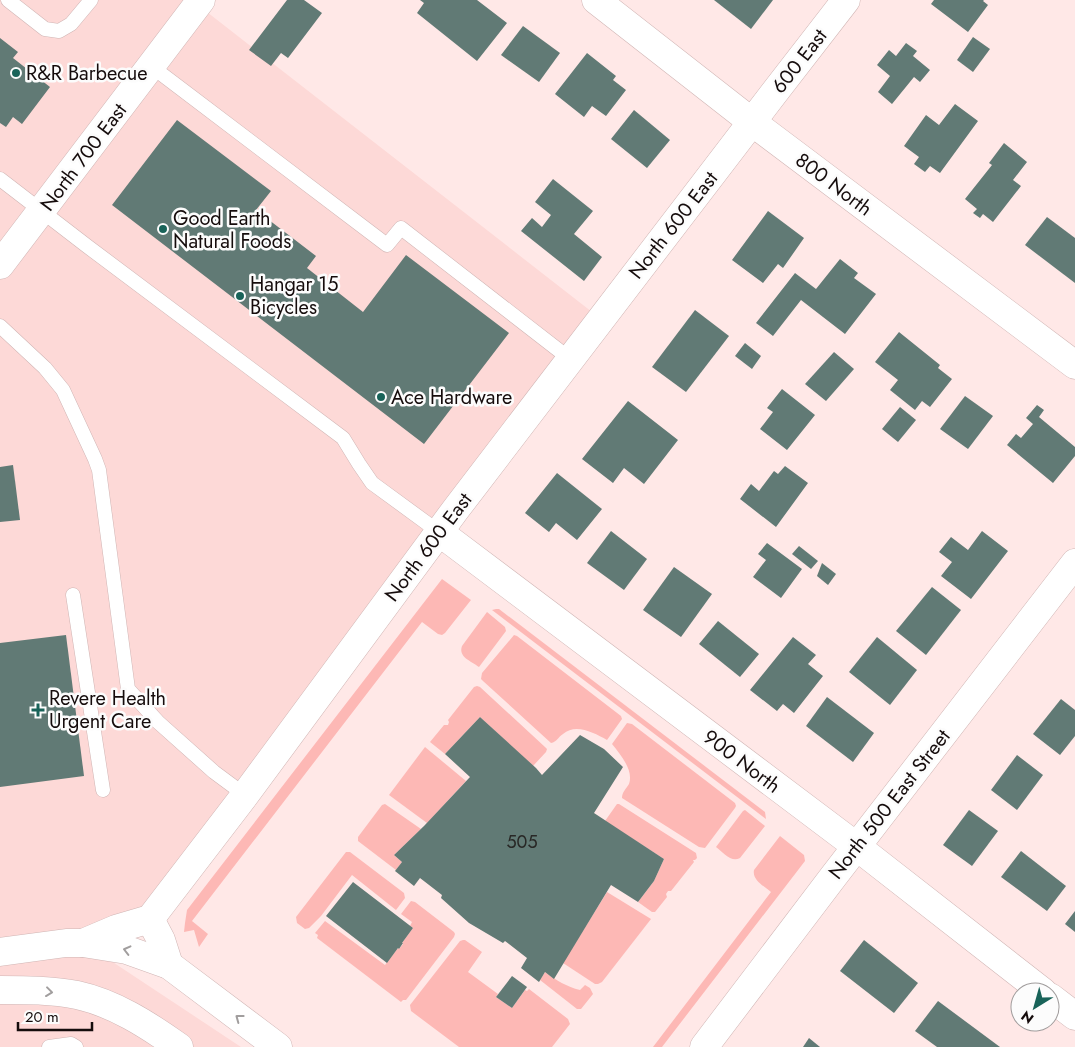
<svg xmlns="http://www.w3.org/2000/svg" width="1075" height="1047" viewBox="0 0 1075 1047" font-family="Jost,sans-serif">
	<rect width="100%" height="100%" fill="#ffe8e7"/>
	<path fill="#fdd9d7" d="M0,0H201L198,5L601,319L167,896L84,943L241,1047H0Z"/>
	<g fill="#fdb8b5">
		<path d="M442,579L471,600L445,633L442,635L438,634L422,622L192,921L208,934L199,947L194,930L184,932L185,923L187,910Z"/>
		<path d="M496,609H499L765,812L766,819L492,610Z"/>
		<path d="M487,612L505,627L506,631L479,667C471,661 458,657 462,646Z"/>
		<path d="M514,635L517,636L621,716L622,719L607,740C594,733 576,723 563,734C558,737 557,742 551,743L483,681L481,679L482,673Z"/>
		<path d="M477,686L480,687L545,747L547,749L546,752L533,766L480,717L445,754L430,742L444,725H448L449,722L448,720L474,687Z"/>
		<path d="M627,723L632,724L735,803L736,806L735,808L705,848L699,847L622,798C622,792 626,789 629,784C634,770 620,754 612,744Z"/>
		<path d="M425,747L466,781L427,823L389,795Z"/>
		<path d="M385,804L421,829L394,855L402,862L396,870L358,841V837L382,805Z"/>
		<path d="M617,804H619L696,853L697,858L695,860H693L694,862L671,891H668L666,894L667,897L655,912H652L638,902L654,881L664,859L605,821Z"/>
		<path d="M745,810L765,826L740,858C731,863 723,852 716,847L743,811Z"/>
		<path d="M780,836L804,855L805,861L662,1047H653L771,892C764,886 752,880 754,870Z"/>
		<path d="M346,852H350L404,893L405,898L396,910L352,875L321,916L309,928L305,929L297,923L296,917Z"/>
		<path d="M607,892L651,919L602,982L598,984H595L563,963Z"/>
		<path d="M411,901L415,902L454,932L455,934L454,937L406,1000H403L401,1002L317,938L318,935L315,933L325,921L385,965L398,948L399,949L403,944L402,943L413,928L410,926L412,922L401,914Z"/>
		<path d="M463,940H465L482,952L468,972L498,994L496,997L512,1008L525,990L527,991L529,989L568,1019L570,1024L552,1047H459L411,1011L410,1005L460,941Z"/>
		<path d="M545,972C556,980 567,987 580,990L585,985L590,988L593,994L581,1009H577L540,980Z"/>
	</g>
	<g fill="#617a75">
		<path d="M287,0H304L322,13L288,58L281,53L271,66L249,50Z"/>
		<path d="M420,0H477L507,23L477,61L417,13L424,3Z"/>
		<path d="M714,0H773L751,29Z"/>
		<path d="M934,0H984L983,1L988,5L968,32L931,4Z"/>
		<path d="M523,26L560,53L539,82L501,55Z"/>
		<path d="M973,37L990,49L973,72L957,60Z"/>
		<path d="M0,38L18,52L13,58L50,87L22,124L13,117L6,127L0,123Z"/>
		<path d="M906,43L917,51L913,56L930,70L920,82L914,77L892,104L878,92L890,76L877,65L889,50L896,56Z"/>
		<path d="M587,53L616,76L613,80L626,90L606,116L592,106L584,117L555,94Z"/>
		<path d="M955,104L978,121L940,173L930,166L925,172L914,164L919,157L904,146L926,115L939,125Z"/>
		<path d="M634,110L670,140L647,168L611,139Z"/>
		<path d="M177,120L271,191L256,210L316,256L307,268L363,312L406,255L509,333L424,444L112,205Z"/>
		<path d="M1004,143L1027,162L1013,180L1021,186L993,222L983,214L980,218L973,213L977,209L965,199L992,165L989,163Z"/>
		<path d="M553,179L593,211L574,234L602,257L584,281L521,231L532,218L542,227L551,215L535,202Z"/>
		<path d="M768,211L804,238L783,268L778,264L763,283L732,260Z"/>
		<path d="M1047,217L1075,238V283L1025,245Z"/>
		<path d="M840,259L858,273L854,278L876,294L845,334L801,300L773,336L756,323L795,273L816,289Z"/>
		<path d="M695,310L729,336L686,392L652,367Z"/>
		<path d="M899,332L940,365L938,368L952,379L930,407L922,401L915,410L890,390L898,380L875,362Z"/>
		<path d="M745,343L761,356L752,369L735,356Z"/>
		<path d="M834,352L854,369L826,401L805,384Z"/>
		<path d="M782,389L815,415L787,450L760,429L773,412L767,408Z"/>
		<path d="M965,396L993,416L968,449L940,429Z"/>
		<path d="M628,401L678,440L644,484L624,468L613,483L582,459Z"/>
		<path d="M1037,405L1044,410L1039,417L1075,447V456L1053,483L1007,445L1016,434L1021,438L1033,424L1026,418Z"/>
		<path d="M900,407L916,420L898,442L882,429Z"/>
		<path d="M13,465L20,520L0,522V467Z"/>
		<path d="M785,466L808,483L776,527L740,499L751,484L759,491L774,471L778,474Z"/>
		<path d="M557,473L602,509L577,540L556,523L549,532L525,513Z"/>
		<path d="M611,531L647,559L624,590L587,563Z"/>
		<path d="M982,531L1008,551L971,599L941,576L952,562L939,552L951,537L968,550Z"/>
		<path d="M767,543L802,569L781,598L753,577L766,560L758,554Z"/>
		<path d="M799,546L818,561L811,569L792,554Z"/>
		<path d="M822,563L836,574L828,585L817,576Z"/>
		<path d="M674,567L712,594L681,637L643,610Z"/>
		<path d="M932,587L961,610L926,655L896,631Z"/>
		<path d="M718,621L759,654L740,677L699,644Z"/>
		<path d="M66,635L84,776L0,787V643Z"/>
		<path d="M793,637L816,655L808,664L823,676L794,713L783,704L777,711L750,690Z"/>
		<path d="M877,637L917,670L890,705L849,672Z"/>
		<path d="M827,697L874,733L853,762L806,726Z"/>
		<path d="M1061,699L1075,710V736L1060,755L1033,734Z"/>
		<path d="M480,717L536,768L542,775L580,735L604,749L623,767L594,813L664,859L654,881L638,902L611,885L554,979L545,972L539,982L521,968L527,958L505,941L503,943L469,923L441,898L442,895L420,878L414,886L395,871L402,862L394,855L424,826L470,777L445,754Z"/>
		<path d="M1017,755L1043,775L1017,810L991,790Z"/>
		<path d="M969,810L998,831L972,866L943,845Z"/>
		<path d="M1021,851L1066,886L1047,911L1001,877Z"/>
		<path d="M353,882L413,928L402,943H403L399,949L398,948L387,963L326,916Z"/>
		<path d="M1075,911V932L1065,924Z"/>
		<path d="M864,940L918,983L894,1013L840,971Z"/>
		<path d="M512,976L527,987L512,1008L496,997Z"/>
		<path d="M938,1001L1000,1047H937L915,1031Z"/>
		<path d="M809,1038L820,1047H803Z"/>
	</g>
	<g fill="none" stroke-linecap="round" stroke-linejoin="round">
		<defs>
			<g id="lane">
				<path d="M8,0L45,29L59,31L71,24L91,0"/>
				<path d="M151,66L387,245L401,228L570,359"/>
				<path d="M0,179L87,246L343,438L359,464L372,483L439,532"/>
				<path d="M0,326L45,368L63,390L95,459L99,470L128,689L158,722L214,772L245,795"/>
				<path d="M73,595L103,790"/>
				<path d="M49,1047L71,1044L76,1047"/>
			</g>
			<g id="street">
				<path d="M0,265L201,0"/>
				<path d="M439,532L856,846L1043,992"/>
				<path d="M1050,997L1075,1016"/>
				<path d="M704,1047L833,877L1075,563"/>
			</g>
			<g id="secondary">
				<path d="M596,0L752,122L1075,365"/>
				<path d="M150,919L161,940L169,965"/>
				<path d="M83,943L116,929L150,919L245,795L456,509L774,93L846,0"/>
				<path d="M0,952L66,943H83L127,950L169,965L278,1047"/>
				<path d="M0,990C26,990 52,990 77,995C114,1003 148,1025 179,1047"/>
			</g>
		</defs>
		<use href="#lane" stroke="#d0b5b4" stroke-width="15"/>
		<use href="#street" stroke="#d0b5b4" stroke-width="29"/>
		<use href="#secondary" stroke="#d0b5b4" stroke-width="29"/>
		<use href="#lane" stroke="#fff" stroke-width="14"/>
		<use href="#street" stroke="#fff" stroke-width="28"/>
		<use href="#secondary" stroke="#fff" stroke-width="28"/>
	</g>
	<defs><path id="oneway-chevron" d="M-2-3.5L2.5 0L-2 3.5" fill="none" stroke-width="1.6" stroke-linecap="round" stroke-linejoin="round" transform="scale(1.25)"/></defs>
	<g stroke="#a19e9e">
		<use href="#oneway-chevron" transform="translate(127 950) rotate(-166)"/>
		<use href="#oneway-chevron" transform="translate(49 992) rotate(7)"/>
		<use href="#oneway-chevron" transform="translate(239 1018) rotate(-143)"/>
	</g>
	<g fill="#196359" stroke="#fcfcfc" stroke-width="2">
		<circle cx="16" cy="73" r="5"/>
		<circle cx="163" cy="229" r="5"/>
		<circle cx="240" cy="296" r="5"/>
		<circle cx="381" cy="397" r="5"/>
		<path d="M35.5 702.5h5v5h5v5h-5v5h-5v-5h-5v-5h5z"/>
	</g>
	<g text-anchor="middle" stroke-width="5" stroke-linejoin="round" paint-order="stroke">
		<g font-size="18" fill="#282826">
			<text x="522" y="848">505</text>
		</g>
		<g font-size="20" fill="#150c0c" stroke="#fcfcfc">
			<text transform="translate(799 61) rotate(-52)" y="7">600 East</text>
			<text transform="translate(83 157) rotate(-53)" y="7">North 700 East</text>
			<text transform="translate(834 184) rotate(37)" y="7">800 North</text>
			<text transform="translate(673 225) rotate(-52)" y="7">North 600 East</text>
			<text transform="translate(428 547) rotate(-53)" y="7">North 600 East</text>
			<text transform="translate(742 761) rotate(37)" y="7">900 North</text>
			<text transform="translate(889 804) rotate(-52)" y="7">North 500 East Street</text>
		</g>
		<g font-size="20" fill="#150c0c" stroke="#fcfcfc" text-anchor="start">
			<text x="26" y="80">R&amp;R Barbecue</text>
			<text x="173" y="225">Good Earth<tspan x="173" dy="23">Natural Foods</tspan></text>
			<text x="250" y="291">Hangar 15<tspan x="250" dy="23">Bicycles</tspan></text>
			<text x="391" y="404">Ace Hardware</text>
			<text x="49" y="705">Revere Health<tspan x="49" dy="23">Urgent Care</tspan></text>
		</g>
	</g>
	<g transform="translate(1035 1007) rotate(217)"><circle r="24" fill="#fcfcfc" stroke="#a09c9c"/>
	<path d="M0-4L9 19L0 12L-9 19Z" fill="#196359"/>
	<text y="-8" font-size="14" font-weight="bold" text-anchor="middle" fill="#150c0c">N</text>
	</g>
	<path d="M18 1022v8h74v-8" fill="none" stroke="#150c0c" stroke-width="2.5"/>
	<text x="25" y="1022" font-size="15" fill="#150c0c" stroke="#fcfcfc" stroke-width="4" paint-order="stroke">20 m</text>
</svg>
